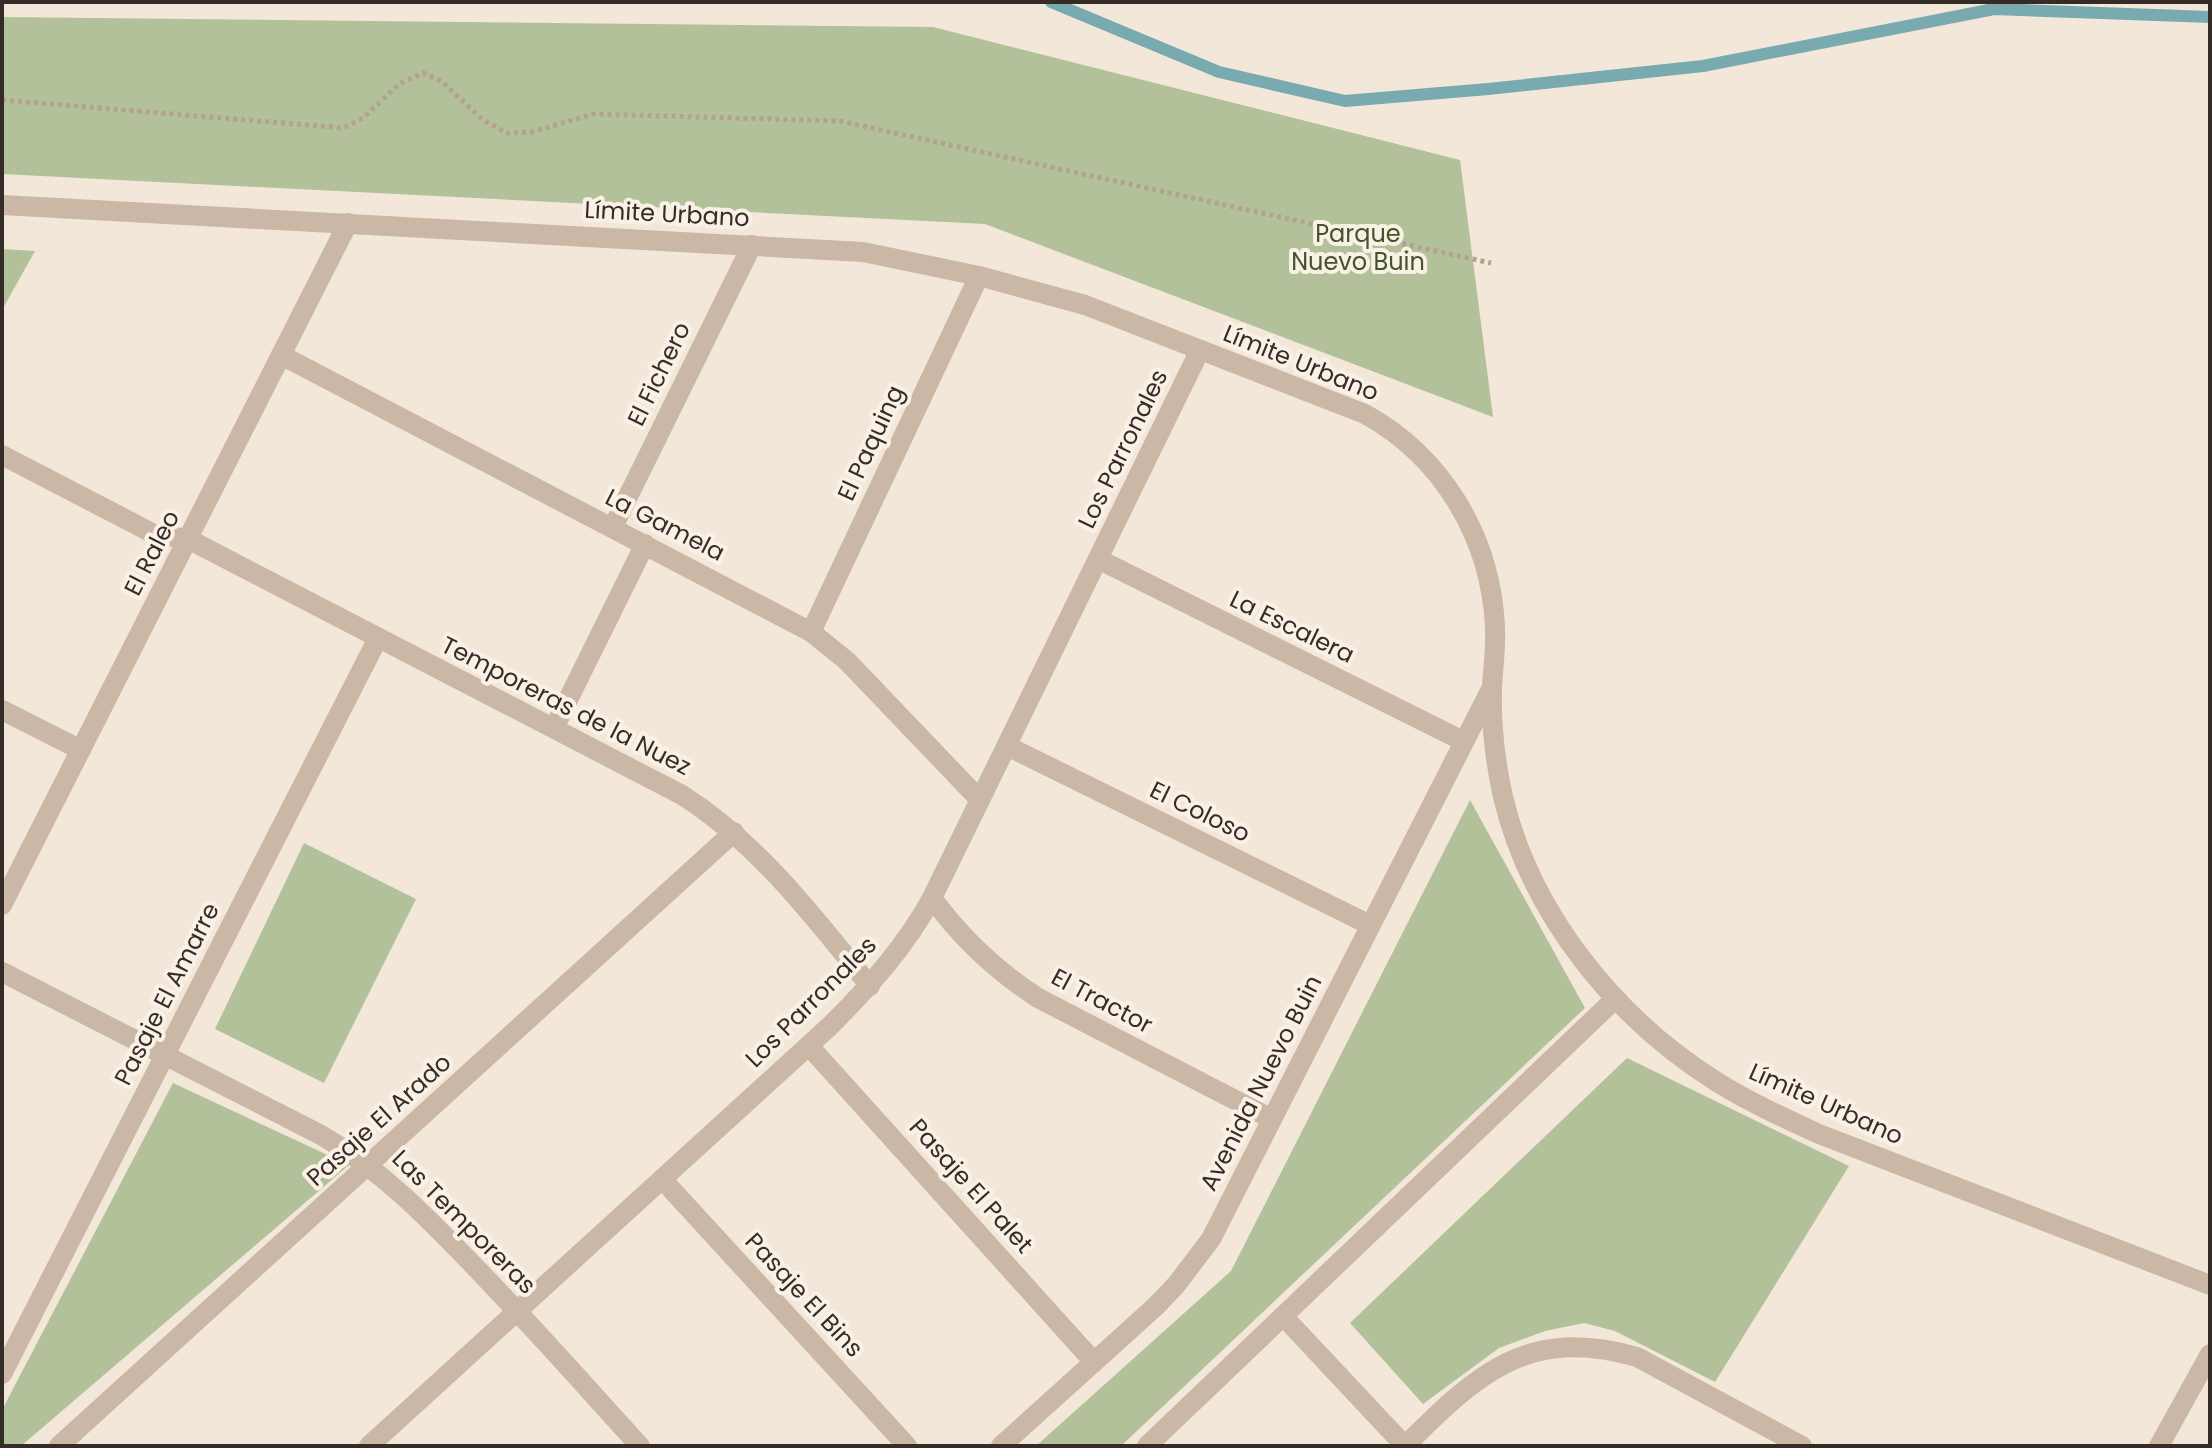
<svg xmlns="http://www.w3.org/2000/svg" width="2212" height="1448" viewBox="0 0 2212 1448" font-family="Poppins,sans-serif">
	<rect width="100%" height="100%" fill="#f2e7d9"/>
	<g fill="#b2c199">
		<path d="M2,17L933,27L1460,160L1493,417L985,224L2,174Z"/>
		<path d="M2,249L35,251L2,310Z"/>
		<path d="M1470,800L1585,1008L1121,1446H1036L1231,1271Z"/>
		<path d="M304,843L416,899L324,1083L215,1029Z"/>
		<path d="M1627,1058L1849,1166L1715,1382L1615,1331L1584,1323L1545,1331L1499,1348L1423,1404L1350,1323Z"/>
		<path d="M173,1083L349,1165L21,1446H2V1410Z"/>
	</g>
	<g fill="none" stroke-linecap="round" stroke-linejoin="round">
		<path stroke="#78aaaf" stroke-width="12" d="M1051,2L1219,72L1345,101L1488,89L1703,66L1994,9L2210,17"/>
		<path stroke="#b5a18f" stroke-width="5" stroke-dasharray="4 4" stroke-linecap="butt" d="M2,100L344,128L363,118L399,84L423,73L441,81L483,120L507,133L532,132L593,114L840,121L1491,263"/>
		<g stroke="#cab7a5" stroke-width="20">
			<path d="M2,205L863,252L979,276L1085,305L1365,414C1443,457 1491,538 1495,627C1496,648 1493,668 1492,688C1491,724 1495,761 1503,797C1531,914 1615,1018 1717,1082C1749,1102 1784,1118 1819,1134L2210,1285"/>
			<path d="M281,355L811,632L847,661L980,800"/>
			<path d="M2,455L154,534L188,539L682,795C759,844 813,916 870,986"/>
			<path d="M613,527L752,245"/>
			<path d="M1098,559L1463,741"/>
			<path d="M811,632L979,276"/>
			<path d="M2,710L81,750"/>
			<path d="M554,728L645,544"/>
			<path d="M1007,746L1370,925"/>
			<path d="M932,898C962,939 995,970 1038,998L1272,1119"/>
			<path d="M2,905L348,223"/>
			<path d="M2,972L321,1135C382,1170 429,1219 478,1270C533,1327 586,1387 640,1446"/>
			<path d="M809,1046L1094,1362"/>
			<path d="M662,1179L907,1446"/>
			<path d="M1283,1316L1405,1446"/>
			<path d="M2,1374L378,638"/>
			<path d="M59,1446L734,832"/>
			<path d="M369,1446L830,1026C869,987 905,947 932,898L1200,350"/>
			<path d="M1001,1446L1156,1306L1176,1285L1211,1239L1490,691"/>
			<path d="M1147,1446L1615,999"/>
			<path d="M1405,1446C1478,1373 1528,1326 1637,1357L1802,1446"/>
			<path d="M2159,1446L2210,1354"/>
		</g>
	</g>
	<g text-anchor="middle" stroke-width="8" stroke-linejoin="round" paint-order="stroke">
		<g font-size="24" fill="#352c27" stroke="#f9f1e6">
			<text transform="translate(667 214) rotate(3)" y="8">Límite Urbano</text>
			<text transform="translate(1301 363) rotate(22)" y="8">Límite Urbano</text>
			<text transform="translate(659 374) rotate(-64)" y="8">El Fichero</text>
			<text transform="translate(871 443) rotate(-65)" y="8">El Paquing</text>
			<text transform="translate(1123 449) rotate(-64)" y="8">Los Parronales</text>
			<text transform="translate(665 525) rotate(27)" y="8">La Gamela</text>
			<text transform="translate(152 553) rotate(-63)" y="8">El Raleo</text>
			<text transform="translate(1292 627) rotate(26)" y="8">La Escalera</text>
			<text transform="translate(566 706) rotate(27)" y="8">Temporeras de la Nuez</text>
			<text transform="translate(1200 812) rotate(26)" y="8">El Coloso</text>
			<text transform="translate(167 994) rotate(-63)" y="8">Pasaje El Amarre</text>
			<text transform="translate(1102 1001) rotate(28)" y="8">El Tractor</text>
			<text transform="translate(811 1002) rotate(-45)" y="8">Los Parronales</text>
			<text transform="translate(1261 1083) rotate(-63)" y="8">Avenida Nuevo Buin</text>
			<text transform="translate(1826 1104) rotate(24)" y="8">Límite Urbano</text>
			<text transform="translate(379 1120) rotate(-42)" y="8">Pasaje El Arado</text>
			<text transform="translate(971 1186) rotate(48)" y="8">Pasaje El Palet</text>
			<text transform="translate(464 1222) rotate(45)" y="8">Las Temporeras</text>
			<text transform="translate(804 1295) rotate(47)" y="8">Pasaje El Bins</text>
		</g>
		<g font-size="24" fill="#43542a" stroke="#f9f1e6">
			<text x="1358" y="242">Parque<tspan x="1358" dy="28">Nuevo Buin</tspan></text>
		</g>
	</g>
	<rect width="2212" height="1448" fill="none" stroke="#352c27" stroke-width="8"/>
</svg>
